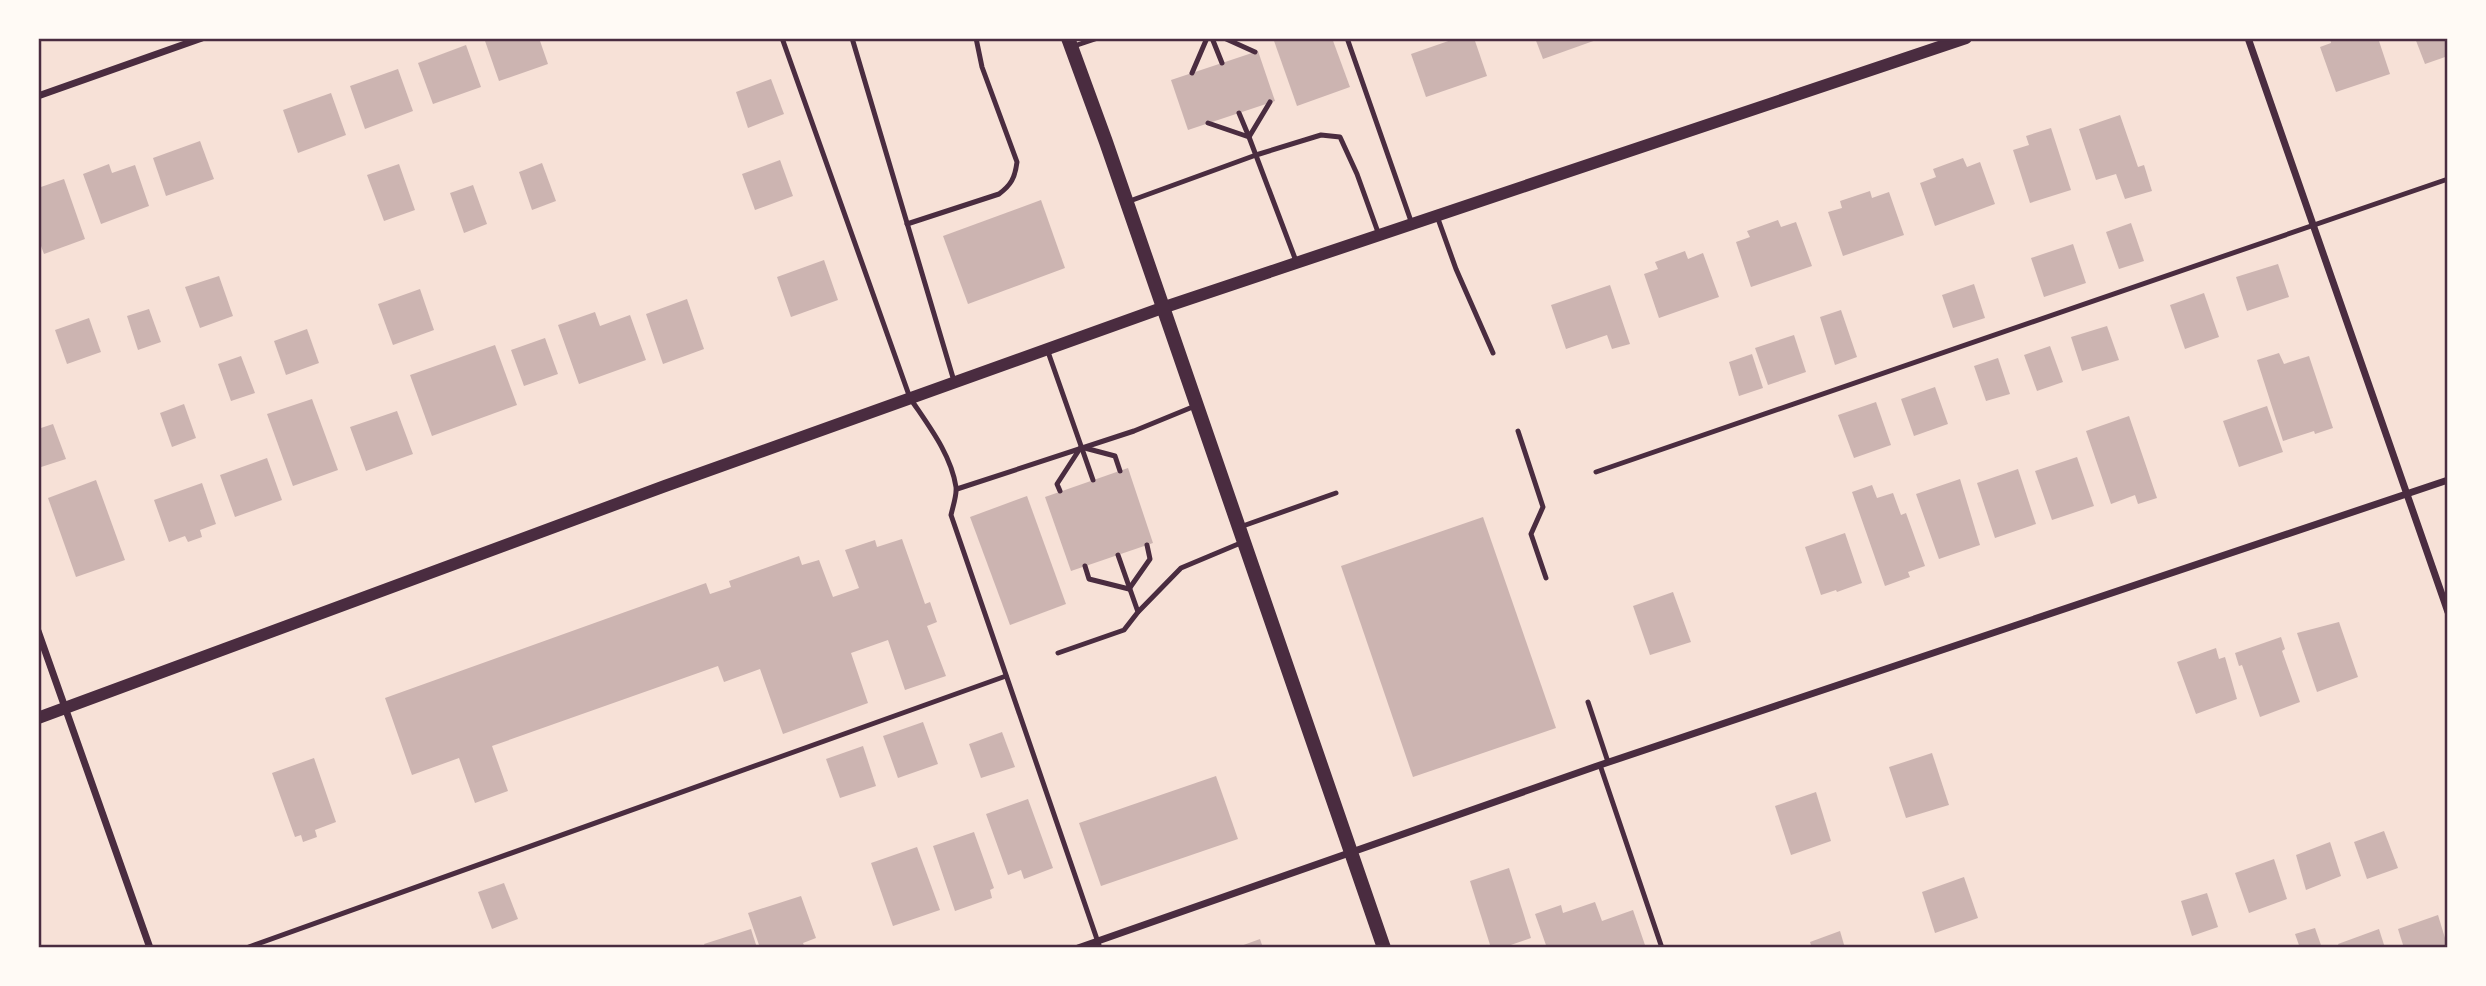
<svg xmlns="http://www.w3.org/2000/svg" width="2486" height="986" viewBox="0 0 2486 986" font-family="'DM Sans',sans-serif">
	<rect width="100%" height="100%" fill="#f7e1d7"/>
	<g fill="#ccb4b1">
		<path d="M484,38H539L548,64L499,81Z"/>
		<path d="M1273,38H1332L1350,87L1297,106Z"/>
		<path d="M1457,38H1474L1487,76L1426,97L1411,54Z"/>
		<path d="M1535,38H1599V39L1543,59Z"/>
		<path d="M2330,38H2378L2390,74L2336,92L2320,47L2331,43Z"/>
		<path d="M2415,38H2448V56L2425,64Z"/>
		<path d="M466,45L481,87L433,104L418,63Z"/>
		<path d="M1258,51L1275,101L1188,130L1171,80Z"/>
		<path d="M398,69L413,111L365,129L350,86Z"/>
		<path d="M771,79L784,114L748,128L736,92Z"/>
		<path d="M331,93L346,135L298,153L283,110Z"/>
		<path d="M2120,115L2138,167L2144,165L2152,191L2125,199L2116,174L2096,180L2079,129Z"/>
		<path d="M2051,128L2071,190L2030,203L2013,150L2029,145L2026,136Z"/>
		<path d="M200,141L214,179L166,196L153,158Z"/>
		<path d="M1963,158L1967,167L1980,162L1995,204L1935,226L1920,183L1936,177L1933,169Z"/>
		<path d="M780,160L793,196L755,210L742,174Z"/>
		<path d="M542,163L556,201L532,210L519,172Z"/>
		<path d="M109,164L112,173L135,165L149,206L101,224L83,174Z"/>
		<path d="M399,164L415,210L384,221L367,175Z"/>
		<path d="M64,179L85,239L44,254L38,238V188Z"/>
		<path d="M473,185L487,224L464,233L450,193Z"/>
		<path d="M1870,191L1872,198L1889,192L1904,235L1843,256L1828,212L1842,208L1840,201Z"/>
		<path d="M1041,200L1065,268L968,304L943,236Z"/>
		<path d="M1778,220L1781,227L1796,222L1812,266L1751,287L1736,242L1750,237L1747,231Z"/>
		<path d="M2131,223L2144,261L2119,269L2106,232Z"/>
		<path d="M2073,244L2086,283L2044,297L2031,258Z"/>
		<path d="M1685,251L1688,259L1703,253L1719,297L1659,318L1644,274L1658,269L1655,262Z"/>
		<path d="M824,260L838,300L791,317L777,277Z"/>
		<path d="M2278,264L2289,297L2247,311L2236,277Z"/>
		<path d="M219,276L233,316L200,328L185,287Z"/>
		<path d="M1974,284L1985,318L1953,328L1942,295Z"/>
		<path d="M1610,285L1630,344L1612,349L1607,335L1566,349L1551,305Z"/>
		<path d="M420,289L434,330L393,345L378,304Z"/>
		<path d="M2204,293L2219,337L2185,349L2170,305Z"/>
		<path d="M687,299L704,349L663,364L646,314Z"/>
		<path d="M149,309L161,342L138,350L127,316Z"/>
		<path d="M1841,310L1857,357L1835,365L1820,317Z"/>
		<path d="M595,312L600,326L630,315L646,360L579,384L558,325Z"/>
		<path d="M89,318L101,352L67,364L55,330Z"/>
		<path d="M2107,326L2119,360L2082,371L2071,337Z"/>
		<path d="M307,329L319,363L286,375L274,341Z"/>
		<path d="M1794,335L1806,372L1768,385L1755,348Z"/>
		<path d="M545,338L558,374L524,386L511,350Z"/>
		<path d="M495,345L517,405L432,436L410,375Z"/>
		<path d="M2050,346L2063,382L2037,391L2024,355Z"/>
		<path d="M2279,353L2284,364L2309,356L2333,428L2315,434L2314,431L2283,441L2257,360Z"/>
		<path d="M1752,354L1763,388L1739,396L1729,362Z"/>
		<path d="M241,356L255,393L231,401L218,364Z"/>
		<path d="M1998,358L2010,394L1986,401L1974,366Z"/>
		<path d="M1935,387L1948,424L1914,436L1901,399Z"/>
		<path d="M312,399L338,470L293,486L267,414Z"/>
		<path d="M1876,402L1891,445L1854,458L1838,415Z"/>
		<path d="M184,404L196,438L172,447L160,413Z"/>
		<path d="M2267,406L2283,452L2239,467L2223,421Z"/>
		<path d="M397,411L413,454L366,471L350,427Z"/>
		<path d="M2129,416L2157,498L2138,504L2135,495L2111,504L2086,431Z"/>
		<path d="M53,424L66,459L38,468V429Z"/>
		<path d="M2077,457L2094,506L2052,520L2035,471Z"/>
		<path d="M267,458L282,500L235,517L220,475Z"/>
		<path d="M1128,468L1153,543L1071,571L1045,497Z"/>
		<path d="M2018,469L2036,524L1995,538L1977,483Z"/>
		<path d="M1960,479L1980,545L1939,559L1916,494Z"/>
		<path d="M96,480L125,560L76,577L48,498Z"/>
		<path d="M202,483L216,524L200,530L202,537L188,542L185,536L169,542L154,500Z"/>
		<path d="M1872,485L1877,498L1893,493L1901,515L1906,513L1925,566L1908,572L1910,577L1885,586L1852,492Z"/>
		<path d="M1027,496L1066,604L1010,625L970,517Z"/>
		<path d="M1483,517L1556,728L1413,777L1341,566Z"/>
		<path d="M1845,533L1862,583L1837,592L1836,590L1821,595L1805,547Z"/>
		<path d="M902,539L925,604L930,602L937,622L927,626L946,676L905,690L888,640L851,653L868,703L783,734L760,669L724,682L718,666L492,746L508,791L475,803L459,758L412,775L385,698L706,583L710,594L731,587L729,581L799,556L802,565L819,560L833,597L859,588L845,550L875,540L877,547Z"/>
		<path d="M1673,592L1691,642L1650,655L1633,606Z"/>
		<path d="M2339,622L2358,677L2317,692L2297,633Z"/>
		<path d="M2281,637L2285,649L2282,651L2300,702L2260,717L2242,665L2239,666L2235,653Z"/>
		<path d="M2216,648L2219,659L2225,657L2237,699L2196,714L2177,662Z"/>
		<path d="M923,722L938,764L898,778L883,736Z"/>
		<path d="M1002,732L1015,767L981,778L969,744Z"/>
		<path d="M863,746L876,786L840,798L826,759Z"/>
		<path d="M1932,753L1949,805L1906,818L1889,767Z"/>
		<path d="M314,758L336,822L315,830L317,837L303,842L301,835L295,837L272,773Z"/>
		<path d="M1216,776L1238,839L1101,886L1079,823Z"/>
		<path d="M1816,792L1831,841L1791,855L1775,806Z"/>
		<path d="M1028,799L1053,868L1024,879L1021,870L1008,875L986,814Z"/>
		<path d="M2384,831L2398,868L2367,879L2354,842Z"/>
		<path d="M974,832L994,888L990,890L992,898L955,911L933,846Z"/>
		<path d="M2330,842L2341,876L2306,890L2296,855Z"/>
		<path d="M917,847L940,910L893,926L871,863Z"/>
		<path d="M2274,859L2287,899L2249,913L2235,873Z"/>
		<path d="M1509,868L1531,938L1502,948H1491L1470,881Z"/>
		<path d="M1964,877L1978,918L1935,933L1922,892Z"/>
		<path d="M504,883L518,919L492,929L478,892Z"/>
		<path d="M2207,893L2218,927L2192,936L2181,901Z"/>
		<path d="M801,896L816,938L803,943L805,948H760L748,913Z"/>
		<path d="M1595,902L1602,921L1633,910L1646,948H1547L1535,914L1561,905L1563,913Z"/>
		<path d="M2438,915L2448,948H2404L2398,929Z"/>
		<path d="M2315,928L2322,948H2300L2295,934Z"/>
		<path d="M751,929L757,948H706L704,944Z"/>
		<path d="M2379,929L2385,948H2340L2338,944Z"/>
		<path d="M1840,931L1845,948H1812L1810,942Z"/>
		<path d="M1260,939L1263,948H1238V947Z"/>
	</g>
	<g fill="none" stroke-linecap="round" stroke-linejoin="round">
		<g stroke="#4a2c40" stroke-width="5">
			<path d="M782,38L910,398C928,425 951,454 956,487C957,495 953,506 951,515L1100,948"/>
			<path d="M852,38L954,381"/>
			<path d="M1212,38L1222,63"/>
			<path d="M1224,38L1255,52"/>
			<path d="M1347,38L1412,224"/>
			<path d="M1071,47L1098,38"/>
			<path d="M1192,73L1207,38"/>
			<path d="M1239,113L1249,137L1270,102"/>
			<path d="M1208,123L1249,137L1296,261"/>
			<path d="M1127,202L1256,155L1321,135L1340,137L1357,174L1379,235"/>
			<path d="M1437,216L1456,269L1493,353"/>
			<path d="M907,224L999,194C1011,185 1015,178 1017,162L982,67L976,38"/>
			<path d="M1047,349L1093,480"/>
			<path d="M1518,431L1543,507L1531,534L1546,578"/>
			<path d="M1596,472L2448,179"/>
			<path d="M957,489L1134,431L1195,406"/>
			<path d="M1060,491L1057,484L1081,447L1115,456L1120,471"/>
			<path d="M1240,527L1336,493"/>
			<path d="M1118,555L1138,612L1181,568L1243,542"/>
			<path d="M1085,566L1089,579L1129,589L1150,559L1147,545"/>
			<path d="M1058,653L1124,630L1138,612"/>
			<path d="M1588,702L1608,762"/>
			<path d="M1600,765L1662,948"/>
			<path d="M246,948L1006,676"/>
		</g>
		<g stroke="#4a2c40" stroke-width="7">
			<path d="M2248,38L2448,612"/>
			<path d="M38,96L202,38"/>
			<path d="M38,631L150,948"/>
			<path d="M1078,948L1600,765L2448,480"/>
		</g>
		<path stroke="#4a2c40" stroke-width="12" d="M38,718L665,486L1162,308L1966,38"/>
		<path stroke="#4a2c40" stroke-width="14" d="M1068,38L1106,142L1384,948"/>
	</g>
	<rect width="2486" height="986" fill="none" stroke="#fffaf5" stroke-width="80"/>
	<rect x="40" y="40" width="2406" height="906" fill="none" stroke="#4a2c40" stroke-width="2.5"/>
</svg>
